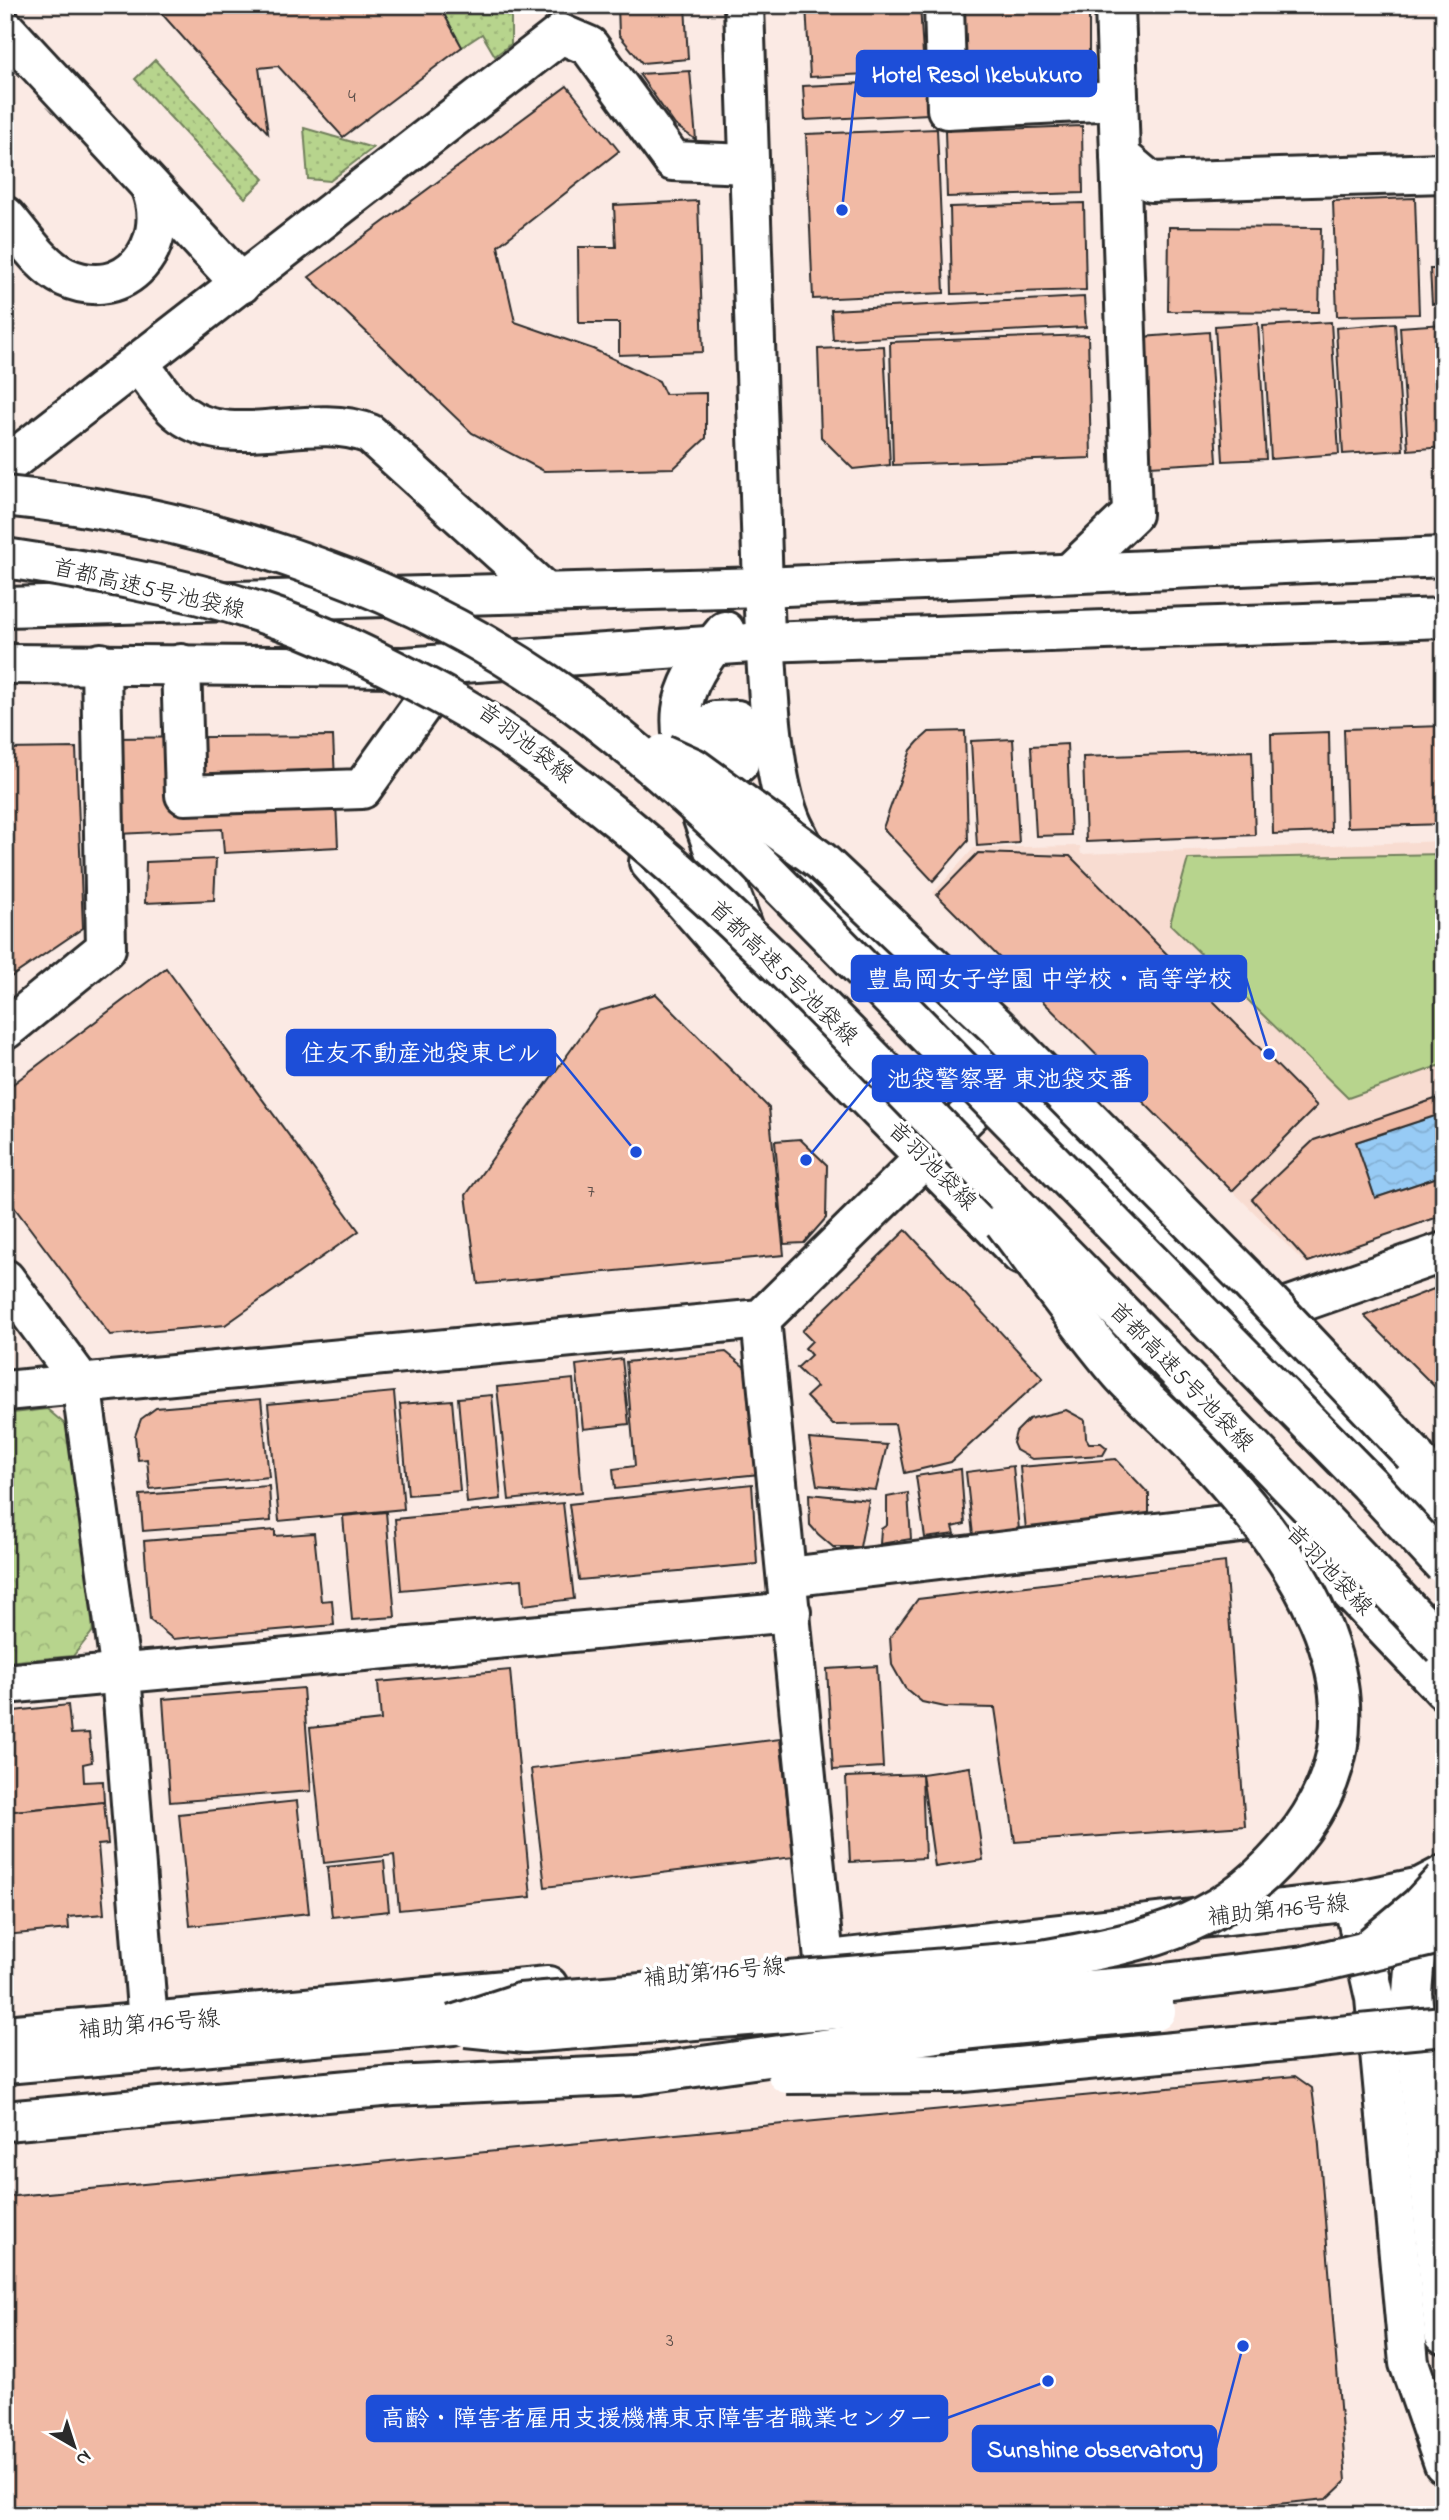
<svg xmlns="http://www.w3.org/2000/svg" width="1449" height="2520" viewBox="0 0 1449 2520" font-family="'Indie Flower','Klee One',sans-serif">
	<defs>
		<pattern id="grass-dots" width="8" height="8" patternUnits="userSpaceOnUse" patternTransform="scale(1.75)"><rect width="8" height="8" fill="#b7d48d"/><path d="M2 2h.1M6 6h.1" fill="none" stroke="#9eb67a" stroke-width="1.8" stroke-linecap="round"/></pattern>
		<pattern id="forest-crowns" width="20" height="18" patternUnits="userSpaceOnUse" patternTransform="scale(1.75)"><rect width="20" height="18" fill="#b7d48d"/><path d="M2 6a3 3 0 1 1 6 0M12 15a3 3 0 1 1 6 0" fill="none" stroke="#9eb67a"/></pattern>
		<pattern id="water-waves" width="16" height="10" patternUnits="userSpaceOnUse" patternTransform="scale(1.75)"><rect width="16" height="10" fill="#97cbf5"/><path d="M0 5q4-4 8 0t8 0" fill="none" stroke="#82aed2"/></pattern>
	</defs>
	<rect width="100%" height="100%" fill="#fbeae4"/>
	<filter id="ink" filterUnits="userSpaceOnUse"><feTurbulence type="fractalNoise" baseFrequency=".0143" numOctaves="2"/><feDisplacementMap in="SourceGraphic" scale="14" xChannelSelector="R" yChannelSelector="G"/><feConvolveMatrix kernelMatrix="1 2 1 2 8 2 1 2 1" color-interpolation-filters="sRGB"/></filter>
	<g filter="url(#ink)">
		<path fill="#f8dcd1" d="M1444,841V1215L1306,1264L933,893L974,848L1080,846L1081,854Z"/>
		<g fill="url(#grass-dots)" stroke="#71805c" stroke-width="2">
			<path d="M439,5H511V44L495,56L482,34L462,47Z"/>
			<path d="M155,60L264,179L245,198L135,79Z"/>
			<path d="M304,128L373,148L330,181L308,179Z"/>
		</g>
		<path fill="url(#forest-crowns)" stroke="#71805c" stroke-width="2" d="M47,1409L73,1431L93,1631L73,1656L5,1662V1414Z"/>
		<path fill="#b7d48d" stroke="#71805c" stroke-width="2" d="M1444,854V1064L1348,1098L1170,924L1188,859Z"/>
		<path fill="url(#water-waves)" stroke="#6c8ba4" stroke-width="2" d="M1444,1113V1175L1375,1198L1356,1142Z"/>
		<g fill="#f1baa5" stroke="#2b2b2b" stroke-width="2">
			<path d="M154,5H439L462,47L343,137L278,66L259,68L268,133Z"/>
			<path d="M618,5H685L688,59L642,63L619,35Z"/>
			<path d="M806,5H920L924,71L810,77Z"/>
			<rect x="963" y="5" width="126" height="78"/>
			<path d="M690,71L696,140L675,125L639,74Z"/>
			<path d="M927,80L929,114L805,120L803,86Z"/>
			<path d="M567,86L619,151L498,246L515,322L593,349L659,381L665,394L706,393V438L674,468L544,471L472,433L309,277Z"/>
			<path d="M1082,126L1083,193L947,197L945,131Z"/>
			<path d="M937,129L944,293L813,299L806,134Z"/>
			<path d="M1415,198L1419,314L1337,316L1333,201Z"/>
			<path d="M698,201L703,352L619,355V323H579L578,247H616L614,205Z"/>
			<path d="M1084,203L1086,290L952,294L950,207Z"/>
			<path d="M1169,227L1321,228L1319,312L1168,311Z"/>
			<path d="M1430,269H1444V303L1432,304Z"/>
			<path d="M1084,297L1086,327L833,340L831,310Z"/>
			<path d="M1331,322L1339,454L1271,459L1263,326Z"/>
			<path d="M1258,323L1266,459L1223,461L1215,326Z"/>
			<path d="M1395,323L1403,450L1343,454L1336,328Z"/>
			<path d="M1444,324V447L1408,450L1400,327Z"/>
			<path d="M1209,332L1217,462L1150,466L1142,337Z"/>
			<path d="M1088,335L1091,458L893,465L890,342Z"/>
			<path d="M884,346L890,465L853,469L821,437L818,349Z"/>
			<path d="M1444,726V824L1347,827L1344,729Z"/>
			<path d="M965,731L968,841L933,881L883,828L911,750L918,742L929,732Z"/>
			<path d="M1329,732L1331,832L1273,834L1271,734Z"/>
			<path d="M333,736L338,847L224,853L222,829L118,834L111,738Z"/>
			<path d="M1013,739L1019,843L977,846L971,741Z"/>
			<path d="M1067,744L1071,835L1036,836L1031,746Z"/>
			<path d="M76,748L83,928L5,981V749Z"/>
			<path d="M1252,751L1255,835L1086,842L1083,757Z"/>
			<path d="M978,853L1070,856L1317,1106L1232,1191L937,895Z"/>
			<path d="M216,859L214,900L145,903L146,862Z"/>
			<path d="M166,968L359,1231L225,1325L110,1335L5,1195V1090Z"/>
			<path d="M656,994L769,1108L784,1255L478,1284L466,1195L599,1011Z"/>
			<path d="M1444,1096V1113L1356,1142L1375,1198L1444,1175V1215L1308,1262L1252,1199L1314,1140Z"/>
			<path d="M800,1139L827,1165L826,1218L804,1243L784,1244L775,1141Z"/>
			<path d="M906,1230L1043,1378L951,1462L905,1473L895,1424L833,1425L806,1397L817,1387L797,1368L811,1355L805,1348L812,1341L802,1331Z"/>
			<path d="M1444,1285V1396L1364,1316Z"/>
			<path d="M726,1352L748,1370L759,1474L615,1489L613,1469L635,1466L626,1362Z"/>
			<path d="M622,1359L629,1424L583,1429L576,1365Z"/>
			<path d="M573,1379L582,1492L509,1500L497,1387Z"/>
			<path d="M394,1392L404,1509L279,1521L268,1404Z"/>
			<path d="M492,1395L501,1499L467,1503L458,1398Z"/>
			<path d="M261,1399L269,1477L150,1489L147,1459L138,1460L135,1436L141,1419L156,1408Z"/>
			<path d="M452,1400L460,1491L408,1495L400,1404Z"/>
			<path d="M1066,1410L1085,1420L1086,1438L1089,1443H1101L1107,1448L1103,1455L1032,1459L1016,1450L1013,1443L1016,1432L1029,1419Z"/>
			<path d="M809,1439L887,1445L876,1490L817,1485Z"/>
			<path d="M1116,1459L1149,1494V1519L1026,1530L1020,1467Z"/>
			<path d="M1013,1466L1019,1530L973,1535L966,1472Z"/>
			<path d="M961,1469L965,1524L953,1527L955,1534L925,1538L916,1476Z"/>
			<path d="M752,1484L757,1564L579,1580L569,1504Z"/>
			<path d="M269,1486L271,1521L143,1531L140,1495Z"/>
			<path d="M908,1493L911,1539L880,1544L881,1529L887,1525V1497Z"/>
			<path d="M809,1494L869,1500L860,1547H833L818,1534L810,1525Z"/>
			<path d="M563,1503L574,1599L524,1605L522,1579L401,1590L395,1519Z"/>
			<path d="M386,1512L395,1617L352,1620L343,1516Z"/>
			<path d="M275,1530V1536L314,1533L321,1601L332,1600L334,1625L173,1639L150,1620L144,1541Z"/>
			<path d="M1225,1562L1245,1826L1015,1842L995,1708L945,1707L922,1702L905,1688L892,1665L890,1637L918,1599Z"/>
			<path d="M877,1666L883,1767L833,1770L827,1669Z"/>
			<path d="M510,1670L531,1897L399,1910L394,1855L324,1863L310,1728L381,1720L378,1682Z"/>
			<path d="M303,1688L311,1791L170,1802L163,1699Z"/>
			<path d="M68,1705L71,1734L89,1733L92,1762L83,1764L84,1782L103,1781L104,1802L5,1812V1712Z"/>
			<path d="M780,1739L794,1857L545,1887L531,1769Z"/>
			<path d="M970,1767L983,1860L935,1867L922,1774Z"/>
			<path d="M922,1774L925,1858L850,1862L846,1777Z"/>
			<path d="M297,1801L309,1913L190,1926L179,1814Z"/>
			<path d="M104,1802L108,1844L98,1845L104,1914L68,1917L69,1929L5,1935V1812Z"/>
			<path d="M384,1861L389,1911L332,1917L327,1867Z"/>
			<path d="M1295,2076L1312,2088L1318,2133L1346,2481L1327,2499L1226,2509V2515H5V2197Z"/>
		</g>
		<g fill="none" stroke-linecap="round" stroke-linejoin="round">
			<defs>
				<g id="minor">
					<path d="M744,5L763,587L1444,557"/>
					<path d="M944,5L947,109L1118,100"/>
					<path d="M5,29L241,284"/>
					<path d="M561,34L589,46L673,161L749,164"/>
					<path d="M1120,156L1151,182L1444,173"/>
					<path d="M5,216C23,236 41,266 65,277C126,305 173,245 151,189"/>
					<path d="M139,364C152,380 165,402 181,414C233,453 309,410 370,434L545,592"/>
					<path d="M5,466L561,34"/>
					<path d="M1071,572L1132,514L1115,5"/>
					<path d="M765,642L1444,618"/>
					<path d="M181,664L185,795L362,789L438,683"/>
					<path d="M737,720L739,763L718,764L715,721Z"/>
					<path d="M5,1030L106,948L101,663"/>
					<path d="M5,1279L81,1382L121,1674L148,2023"/>
					<path d="M761,1319L824,1960"/>
					<path d="M1250,1320L1444,1252"/>
					<path d="M5,1391L761,1319L1009,1075"/>
					<path d="M788,1577L1282,1518"/>
					<path d="M5,1684L791,1612"/>
					<path d="M1353,1901L1375,1998L1409,2363L1444,2464"/>
					<path d="M1419,1907L1412,1993L1444,2334"/>
					<path d="M838,1959L1353,1901L1421,1887L1444,1875"/>
					<path d="M5,2035L548,1986"/>
				</g>
				<g id="major">
					<path d="M763,587C766,648 768,773 793,826C838,923 949,1015 1025,1092C1166,1235 1306,1379 1444,1525"/>
					<path d="M5,607L763,587"/>
					<path d="M725,631C707,652 685,682 682,710C675,765 728,884 748,940"/>
					<path d="M5,664L404,667L765,642"/>
					<path d="M649,862L767,996L1021,1255"/>
					<path d="M1241,1477L1444,1690"/>
				</g>
				<g id="highway">
					<path d="M1413,1454L1444,1498"/>
					<path d="M5,2064L453,2025"/>
					<path d="M5,2121L393,2086L638,2075"/>
				</g>
			</defs>
			<use href="#minor" stroke="#2b2b2b" stroke-width="44"/>
			<use href="#major" stroke="#2b2b2b" stroke-width="44"/>
			<use href="#highway" stroke="#2b2b2b" stroke-width="44"/>
			<use href="#minor" stroke="#fff" stroke-width="38"/>
			<use href="#major" stroke="#fff" stroke-width="38"/>
			<use href="#highway" stroke="#fff" stroke-width="38"/>
			<defs>
				<g id="highway-bridge">
					<path d="M5,496C192,515 390,576 546,683C619,733 684,793 748,853L1368,1483L1444,1565"/>
					<path d="M5,558C91,571 176,585 259,612C323,633 386,665 445,697C507,731 563,775 619,820C736,916 841,1026 947,1135C1113,1305 1281,1474 1444,1648"/>
					<path d="M663,754L694,768L821,861L997,1027L1248,1280L1413,1454"/>
					<path d="M1372,1946L1420,1906L1444,1880"/>
					<path d="M453,2025L520,2003L1042,1960C1153,1941 1231,1925 1302,1829C1402,1691 1285,1539 1188,1440C1166,1417 1141,1397 1120,1373C1079,1325 1042,1272 1004,1222"/>
					<path d="M466,2027L525,2033L1140,1986L1304,1966L1444,1933"/>
					<path d="M787,2074L953,2073L1444,2026"/>
					<path d="M638,2075L952,2031L1156,2011"/>
				</g>
			</defs>
			<use href="#highway-bridge" stroke="#2b2b2b" stroke-width="44" stroke-linecap="butt"/>
			<use href="#highway-bridge" stroke="#fff" stroke-width="38"/>
		</g>
	</g>
	<g text-anchor="middle" stroke-width="7" stroke-linejoin="round" paint-order="stroke">
		<g font-size="19" fill="#5c4f4a">
			<text x="352" y="102">4</text>
			<text x="591" y="1197">7</text>
			<text x="670" y="2346">3</text>
		</g>
		<g font-size="23" fill="#2b2b2b" stroke="#fff">
			<text transform="translate(149 588) rotate(13)" y="8">首都高速5号池袋線</text>
			<text transform="translate(526 742) rotate(38)" y="8">音羽池袋線</text>
			<text transform="translate(784 972) rotate(44)" y="8">首都高速5号池袋線</text>
			<text transform="translate(933 1165) rotate(45)" y="8">音羽池袋線</text>
			<text transform="translate(1182 1376) rotate(46)" y="8">首都高速5号池袋線</text>
			<text transform="translate(1330 1569) rotate(47)" y="8">音羽池袋線</text>
			<text transform="translate(1278 1909) rotate(-6)" y="8">補助第176号線</text>
			<text transform="translate(714 1971) rotate(-5)" y="8">補助第176号線</text>
			<text transform="translate(149 2023) rotate(-5)" y="8">補助第176号線</text>
		</g>
	</g>
	<path fill="none" stroke="#1d4ed8" stroke-width="2.5" d="M842 210L857 74M1269 1054L1246 978M636 1152L555 1053M806 1160L873 1078M1048 2381L947 2418M1243 2346L1216 2448"/>
	<g fill="#1d4ed8" stroke="#fff" stroke-width="2.5">
		<circle cx="842" cy="210" r="7"/>
		<circle cx="1269" cy="1054" r="7"/>
		<circle cx="636" cy="1152" r="7"/>
		<circle cx="806" cy="1160" r="7"/>
		<circle cx="1048" cy="2381" r="7"/>
		<circle cx="1243" cy="2346" r="7"/>
	</g>
	<g fill="#1d4ed8" stroke="#1d4ed8" stroke-width="2.5">
		<rect x="857" y="51" width="239" height="45" rx="7"/>
		<rect x="852" y="956" width="394" height="45" rx="7"/>
		<rect x="287" y="1030" width="268" height="45" rx="7"/>
		<rect x="873" y="1056" width="274" height="45" rx="7"/>
		<rect x="367" y="2396" width="580" height="45" rx="7"/>
		<rect x="973" y="2426" width="243" height="45" rx="7"/>
	</g>
	<g font-size="24" text-anchor="middle" font-weight="bold" fill="#fff">
		<text x="977" y="82">Hotel Resol Ikebukuro</text>
		<text x="1049" y="987">豊島岡女子学園 中学校・高等学校</text>
		<text x="421" y="1061">住友不動産池袋東ビル</text>
		<text x="1010" y="1087">池袋警察署 東池袋交番</text>
		<text x="657" y="2426">高齢・障害者雇用支援機構東京障害者職業センター</text>
		<text x="1095" y="2457">Sunshine observatory</text>
	</g>
	<rect width="1449" height="2520" fill="none" stroke="#fff" stroke-width="28"/>
	<rect x="14" y="14" width="1421" height="2492" fill="none" stroke="#2b2b2b" stroke-width="2.5" filter="url(#ink)"/>
	<g transform="translate(74 2446) rotate(141)" stroke="#ffffff" stroke-width="5" paint-order="stroke">
	<path d="M0-5L12 26L0 18L-12 26Z" fill="#2b2b2b"/>
	<text y="-10" font-size="19" font-weight="bold" text-anchor="middle" fill="#2b2b2b">N</text>
	</g>
</svg>
